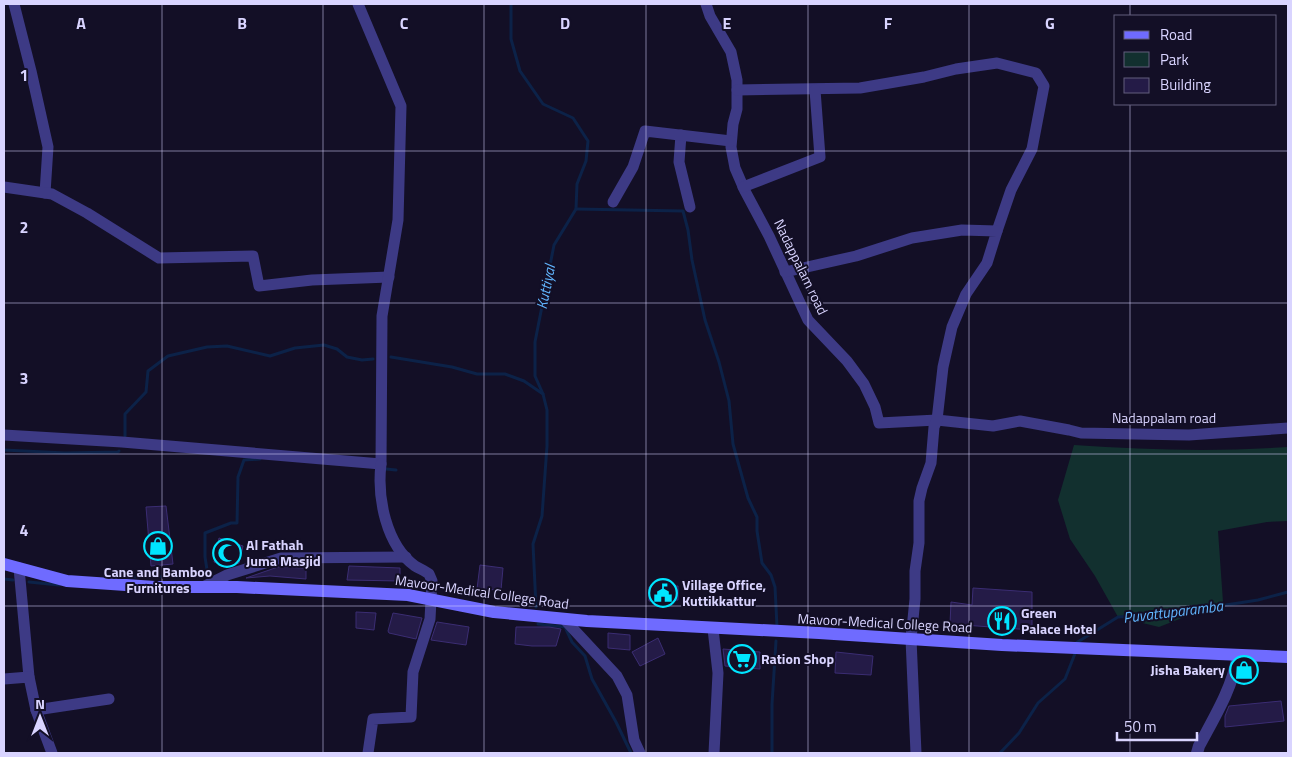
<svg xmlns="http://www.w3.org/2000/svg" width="1292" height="757" viewBox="0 0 1292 757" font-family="'Titillium Web',sans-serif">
	<rect width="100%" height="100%" fill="#130f26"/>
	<path fill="#12302f" d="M1074,445C1146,450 1216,452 1288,447V521L1267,522L1218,531L1223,602L1159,627L1118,617L1095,576L1070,539L1058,500Z"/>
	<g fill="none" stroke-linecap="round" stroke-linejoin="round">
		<g stroke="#0c2248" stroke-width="3">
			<path d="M511,4V39L520,71L543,104L573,118L588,141L586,161L577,184L576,209L554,245L535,342V376L543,394L547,410V446L542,516L533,544L536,607"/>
			<path d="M576,209L683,211L688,230L692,260L705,320L719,362L729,401L733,444L748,498L757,517V531L762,563L771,575L775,587L777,627"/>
			<path d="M391,357L452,367L477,374H505L524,381L543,394"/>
			<path d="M125,436V414L146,392L148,371L168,356L207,347L227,346L270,356L295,348L324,345L337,349L347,357L362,360L373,359"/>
			<path d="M4,450L65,453L118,452L119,451"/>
			<path d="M386,469L396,470"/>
			<path d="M121,577L208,576L205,557V533L231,523H237L238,477L244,460L260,459"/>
			<path d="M4,579L13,580"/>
			<path d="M29,582L59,585"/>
			<path d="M538,624L565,627L572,642L585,656L592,679L616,722L631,753"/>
			<path d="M1076,643L1118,617L1168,614L1258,600L1288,592"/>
			<path d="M772,753V704L776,641"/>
			<path d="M1000,753L1019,733L1038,703L1065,679L1076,651"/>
		</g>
	</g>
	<g fill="#241b47" stroke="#3b2d73">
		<path d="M166,506L173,564L151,566L146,507Z"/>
		<path d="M219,538L243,546L239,563L231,566L214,562Z"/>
		<path d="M480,565L503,568L501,590L477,589Z"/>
		<path d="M349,566L400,568V581L347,580Z"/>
		<path d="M278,567L306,568V579L270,576L246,578Z"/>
		<path d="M678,586V600L649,601V587Z"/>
		<path d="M973,588L1032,592V630L950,624L951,602L972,605Z"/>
		<path d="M356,612L376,613L374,630L356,628Z"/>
		<path d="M393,613L422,618L416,639L389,633L388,631Z"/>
		<path d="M437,622L469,627L466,645L431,640Z"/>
		<path d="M516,627H549L561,629L556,646H532L515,644Z"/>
		<path d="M608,633L630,635V650L608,648Z"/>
		<path d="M658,638L665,654L640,666L632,652Z"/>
		<path d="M723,649L760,652V669L725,666Z"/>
		<path d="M836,652L873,656L871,675L835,673Z"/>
		<path d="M1281,701L1284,721L1225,727V716L1229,706Z"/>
	</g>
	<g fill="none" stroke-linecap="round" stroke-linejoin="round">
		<g stroke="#3d3a85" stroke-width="11">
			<path d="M14,4L31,71L48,147L45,193"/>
			<path d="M706,4L710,16L731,52L737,80V109L733,124L731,147L735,168L745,191L769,236L808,320L847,361L864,384L875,407L879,423L937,420L993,426L1020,421L1069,430L1081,433L1189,435L1288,428"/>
			<path d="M737,90L860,88L924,77L956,69L997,63L1036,73L1044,86L1032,149L1011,190L997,231"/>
			<path d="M681,135L679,162L690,207"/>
			<path d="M4,187L52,194L87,213L159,258L253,256L259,286L312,280L389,277"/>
			<path d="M743,187L820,157L815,90"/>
			<path d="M613,202L633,167L645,131L731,141"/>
			<path d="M785,272L856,256L912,238L962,230L997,231L987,263L966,294L952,327L943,367L937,420L934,427L931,463L922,488L919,501V543L915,571V599L911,639L916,753"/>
			<path d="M4,435L122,442L381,464L382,316L398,220L401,106L358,4"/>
			<path d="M19,568L29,677"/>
			<path d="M203,587L227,575L281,558L406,557"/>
			<path d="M564,619L617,676L627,695L634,740L640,753"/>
			<path d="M713,629L718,673L714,753"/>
			<path d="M4,679L29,677L36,710L109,699"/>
			<path d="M36,710L52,753"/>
			<path d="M368,753L373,719L411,717L413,672L430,619L432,581L429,574C425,571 420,569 415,566C386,545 377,498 381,464"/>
		</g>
		<path stroke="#3d3a85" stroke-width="12" d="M1197,753L1199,746C1215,716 1232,689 1238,655"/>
		<path stroke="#6f6bff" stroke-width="12" d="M4,564L67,581L155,587H237L408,595L494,612L587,621L819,633L1002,645L1288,657"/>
	</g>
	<path fill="none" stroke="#d9d4ff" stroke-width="1" stroke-opacity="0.55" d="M162,4V753M323,4V753M484,4V753M646,4V753M808,4V753M969,4V753M1130,4V16M1130,104V753M4,151H1288M4,303H1288M4,454H1288M4,606H1288"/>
	<defs>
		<symbol id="shop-ring" viewBox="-11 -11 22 22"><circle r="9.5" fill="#130f26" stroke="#00e5ff" stroke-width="1.5"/><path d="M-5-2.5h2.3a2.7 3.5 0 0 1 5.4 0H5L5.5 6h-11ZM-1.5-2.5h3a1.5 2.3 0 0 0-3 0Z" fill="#00e5ff"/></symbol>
		<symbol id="mosque-ring" viewBox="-11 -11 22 22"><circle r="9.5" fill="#130f26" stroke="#00e5ff" stroke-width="1.5"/><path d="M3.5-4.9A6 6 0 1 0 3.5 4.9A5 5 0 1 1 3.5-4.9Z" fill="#00e5ff"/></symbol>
		<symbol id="civic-ring" viewBox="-11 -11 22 22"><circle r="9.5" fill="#130f26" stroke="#00e5ff" stroke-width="1.5"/><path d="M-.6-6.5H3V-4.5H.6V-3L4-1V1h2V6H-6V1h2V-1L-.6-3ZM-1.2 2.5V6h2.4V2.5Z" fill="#00e5ff"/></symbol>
		<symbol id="restaurant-ring" viewBox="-11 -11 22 22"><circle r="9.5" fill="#130f26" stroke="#00e5ff" stroke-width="1.5"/><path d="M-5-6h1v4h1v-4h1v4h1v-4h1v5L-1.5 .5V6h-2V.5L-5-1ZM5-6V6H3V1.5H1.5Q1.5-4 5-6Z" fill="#00e5ff"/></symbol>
		<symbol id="supermarket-ring" viewBox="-11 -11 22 22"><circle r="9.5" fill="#130f26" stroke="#00e5ff" stroke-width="1.5"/><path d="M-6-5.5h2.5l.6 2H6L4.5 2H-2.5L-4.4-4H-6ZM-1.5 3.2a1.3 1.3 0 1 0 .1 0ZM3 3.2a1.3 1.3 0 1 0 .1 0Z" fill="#00e5ff"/></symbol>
	</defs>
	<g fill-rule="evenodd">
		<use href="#shop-ring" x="142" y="530" width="32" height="32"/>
		<use href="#mosque-ring" x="211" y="537" width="32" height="32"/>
		<use href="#civic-ring" x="647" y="577" width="32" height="32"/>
		<use href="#restaurant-ring" x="986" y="605" width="32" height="32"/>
		<use href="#supermarket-ring" x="726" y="643" width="32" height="32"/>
		<use href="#shop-ring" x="1228" y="654" width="32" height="32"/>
	</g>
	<g text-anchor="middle" stroke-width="4" stroke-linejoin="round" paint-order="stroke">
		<g font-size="14" fill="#d9d4ff" stroke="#130f26">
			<text transform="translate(801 267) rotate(64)" y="5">Nadappalam road</text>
			<text x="1164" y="423">Nadappalam road</text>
			<text transform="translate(482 592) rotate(8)" y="5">Mavoor-Medical College Road</text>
			<text transform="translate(885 623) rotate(3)" y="5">Mavoor-Medical College Road</text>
		</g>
		<g font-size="14" font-weight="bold" fill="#d9d4ff" stroke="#130f26" text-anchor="start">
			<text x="246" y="550">Al Fathah<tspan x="246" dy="16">Juma Masjid</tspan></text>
			<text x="158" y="577" text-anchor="middle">Cane and Bamboo<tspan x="158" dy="16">Furnitures</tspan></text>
			<text x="682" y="590">Village Office,<tspan x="682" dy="16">Kuttikkattur</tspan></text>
			<text x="1021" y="618">Green<tspan x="1021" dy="16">Palace Hotel</tspan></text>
			<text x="761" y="664">Ration Shop</text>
			<text x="1225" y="675" text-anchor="end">Jisha Bakery</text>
		</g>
		<g font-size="15" font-style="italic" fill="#62b6ff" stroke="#130f26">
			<text transform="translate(546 287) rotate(-79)" y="5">Kuttiyal</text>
			<text transform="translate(1173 612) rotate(-7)" y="5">Puvattuparamba</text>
		</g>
	</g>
	<g font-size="16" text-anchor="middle" font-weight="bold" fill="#d9d4ff" stroke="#130f26" stroke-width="4" stroke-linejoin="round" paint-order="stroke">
		<text x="81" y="29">A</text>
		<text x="242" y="29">B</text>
		<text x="404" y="29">C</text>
		<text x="565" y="29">D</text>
		<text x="727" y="29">E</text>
		<text x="888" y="29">F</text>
		<text x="1050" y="29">G</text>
		<text x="24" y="81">1</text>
		<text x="24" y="233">2</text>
		<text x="24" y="384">3</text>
		<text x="24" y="536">4</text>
	</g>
	<rect width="1292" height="757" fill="none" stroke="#d9d4ff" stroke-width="10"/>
	<rect x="1114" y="15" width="162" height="90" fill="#130f26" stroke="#625e7d"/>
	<rect x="1124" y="31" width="25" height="8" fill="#6f6bff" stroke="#625e7d"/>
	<text x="1160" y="40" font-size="15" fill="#d9d4ff">Road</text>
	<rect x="1124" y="52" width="25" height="15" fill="#12302f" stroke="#625e7d"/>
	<text x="1160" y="65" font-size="15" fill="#d9d4ff">Park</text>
	<rect x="1124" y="78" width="25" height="15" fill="#241b47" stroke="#625e7d"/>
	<text x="1160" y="90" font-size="15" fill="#d9d4ff">Building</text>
	<g transform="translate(40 717)" stroke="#130f26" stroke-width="4" paint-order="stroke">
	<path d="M0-4L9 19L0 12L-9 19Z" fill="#d9d4ff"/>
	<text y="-8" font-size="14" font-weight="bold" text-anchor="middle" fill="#d9d4ff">N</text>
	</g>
	<path d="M1117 732v8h80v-8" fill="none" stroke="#d9d4ff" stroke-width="2.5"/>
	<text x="1124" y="732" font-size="15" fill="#d9d4ff" stroke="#130f26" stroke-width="4" paint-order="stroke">50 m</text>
</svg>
